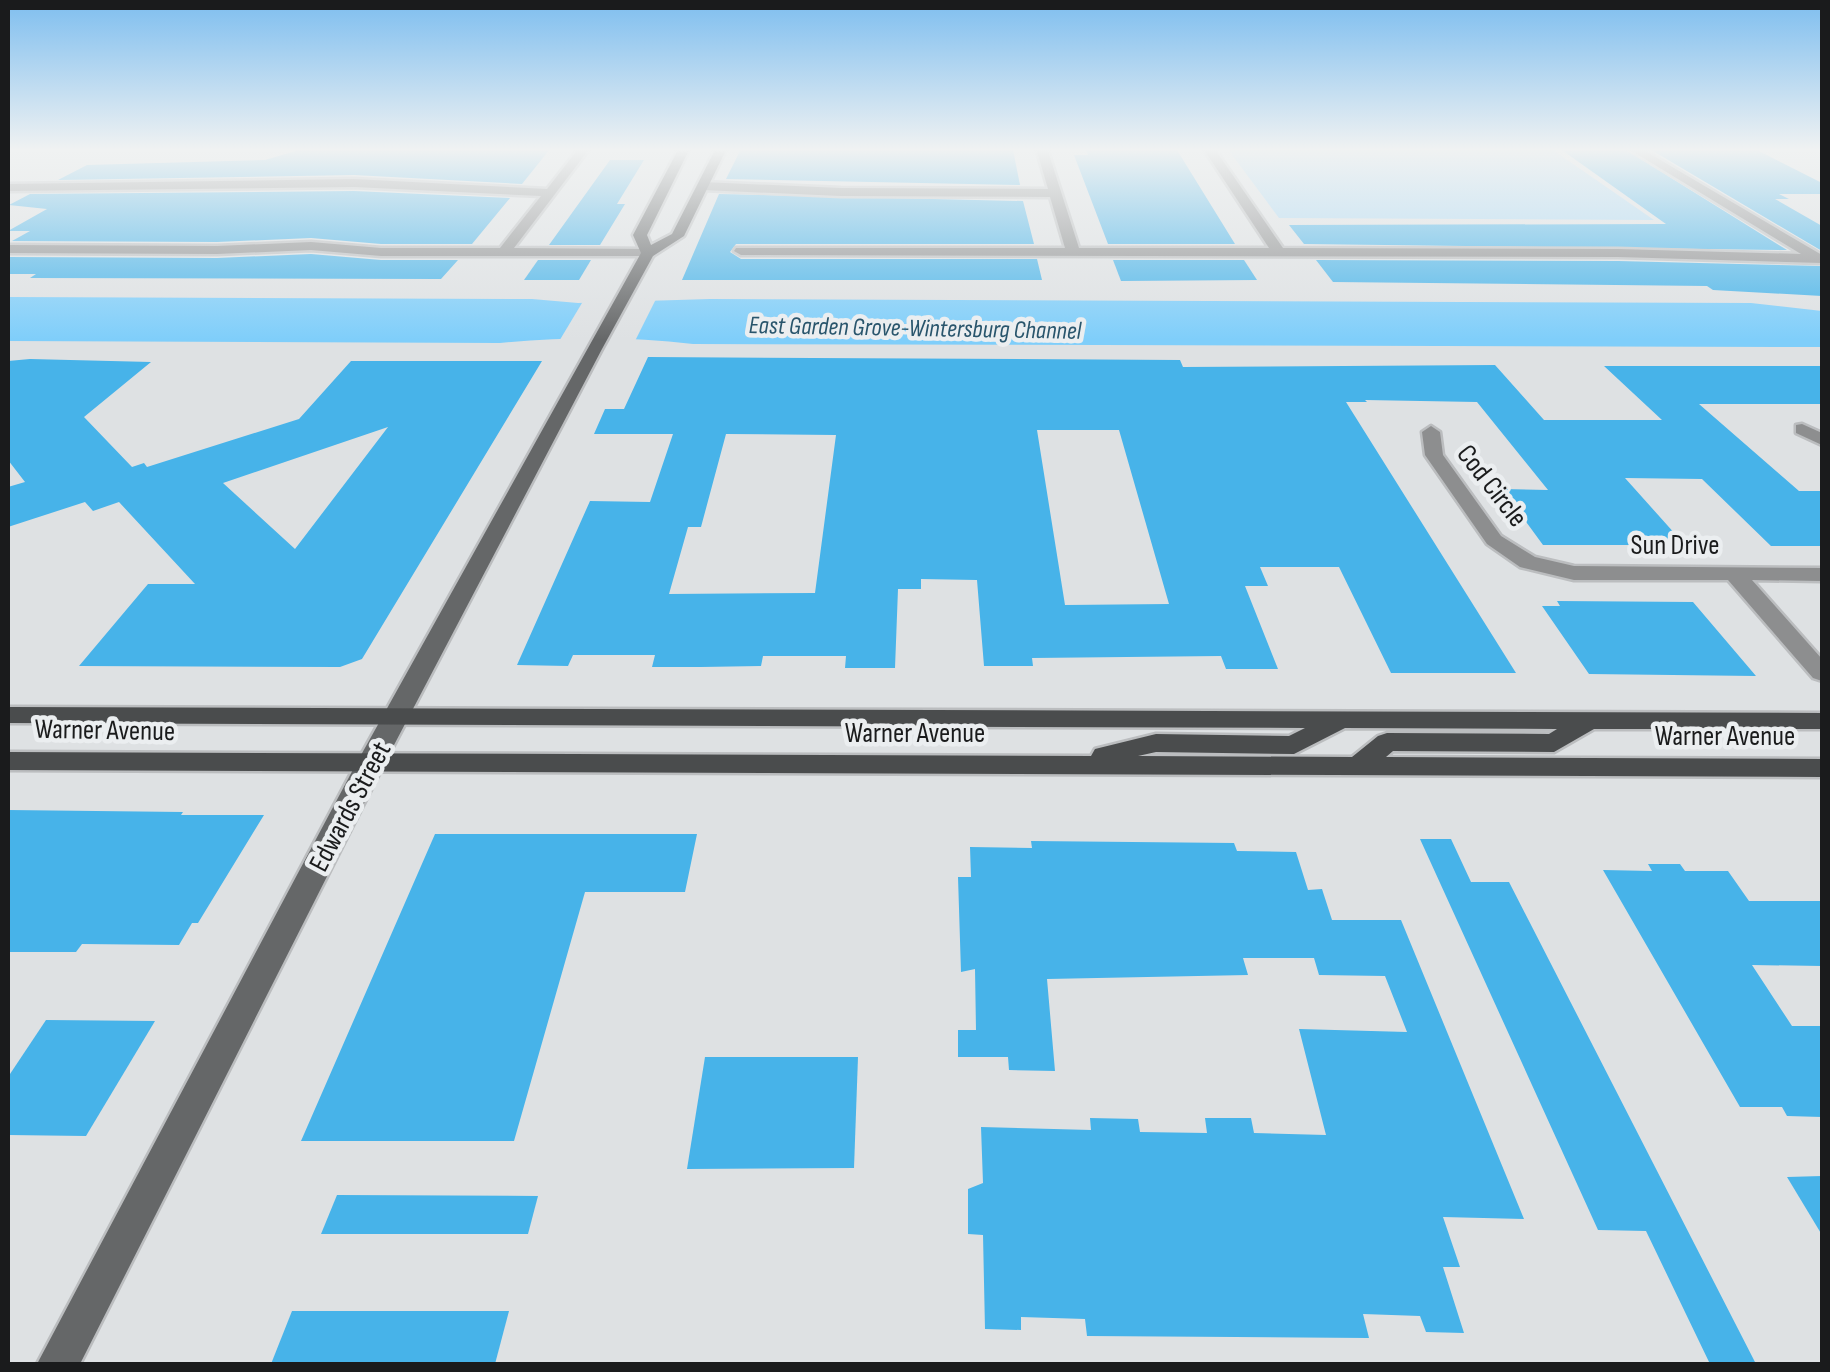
<svg xmlns="http://www.w3.org/2000/svg" width="1830" height="1372" viewBox="0 0 1830 1372" font-family="'Sofia Sans Condensed',sans-serif">
	<rect width="100%" height="100%" fill="#dee1e3"/>
	<path fill="#a7d8f5" d="M1227,148H1550L1654,220L1279,218Z"/>
	<path fill="#7fcefa" d="M8,297L532,299L578,303L710,299L1751,303L1822,311V347L693,344C629,336 565,337 500,343L8,341Z"/>
	<path fill="#dee1e3" d="M585,298L656,299L634,343H558Z"/>
	<g fill="#47b3e9" fill-rule="evenodd">
		<path d="M306,148L550,149L522,184L354,175L58,180L87,165L265,160Z"/>
		<path d="M761,148L1013,150L1020,185L726,179L741,149Z"/>
		<path d="M1559,148H1623L1787,250L1304,244L1289,225L1666,224Z"/>
		<path d="M1648,148H1753L1822,183V194H1779L1789,199H1775L1822,226V251Z"/>
		<path d="M1086,150H1177L1235,244H1108L1074,155H1088Z"/>
		<path d="M610,160H644L617,204H625L600,245H549Z"/>
		<path d="M354,191L510,198L472,244H381L311,238L217,242L12,241L30,231H8L47,209L9,205L30,194Z"/>
		<path d="M719,194L1023,201L1034,244H736L730,252L741,259H1037L1042,280H682Z"/>
		<path d="M311,254L381,260H458L441,279L30,278L36,274H8V257L217,258Z"/>
		<path d="M538,260H591L579,280H524Z"/>
		<path d="M1113,260H1244L1257,280L1121,281Z"/>
		<path d="M1316,260L1618,261L1822,266V296L1713,290L1707,286L1333,282Z"/>
		<path d="M648,357L1180,360L1183,367L1495,365L1544,420H1662L1604,366H1822V404H1699L1799,491H1822V546H1771L1702,479L1625,478L1685,545H1543L1502,489L1548,490L1477,402L1365,400L1367,402H1346L1516,673H1391L1339,567H1260L1268,586H1245L1278,669H1226L1221,656L1032,658L1033,666H984L977,580L921,579V589H898L895,668H845L846,656H763L761,666L701,667H652L655,655H573L568,666L517,665L590,501L650,502L673,434H594L605,409H624ZM1037,430H1119L1169,604L1065,605ZM726,434L836,435L815,593L669,594L688,527H701Z"/>
		<path d="M30,359L151,362L84,417L132,467L144,463L147,467L299,419L351,361H542L362,659L340,667L79,666L148,584H195L119,502L93,511L85,502L8,527V487L25,482L8,460V361ZM388,427L295,549L223,483Z"/>
		<path d="M1557,601L1693,602L1756,676L1589,674L1542,606H1560Z"/>
		<path d="M8,810L183,812L181,815H264L198,923H192L179,945L82,944L76,952H8Z"/>
		<path d="M435,834H697L685,892H585L514,1141H301Z"/>
		<path d="M1420,839H1451L1471,882H1509L1756,1364H1710L1646,1231L1598,1230Z"/>
		<path d="M1031,841L1234,843L1237,851L1296,852L1308,890L1322,889L1332,920H1401L1524,1219L1443,1217L1460,1267H1443L1464,1333L1426,1332L1420,1316L1363,1314L1369,1338L1087,1336L1085,1319L1021,1317V1330L985,1329L983,1235L968,1234V1189L983,1183L981,1127L1091,1130L1090,1118L1138,1119L1140,1132L1207,1133L1205,1118H1251L1254,1133L1326,1135L1299,1029L1407,1032L1385,976L1319,975L1314,958H1243L1248,975L1047,979L1055,1071L1009,1070L1008,1057H958V1030H976L975,969L961,972L958,877H971L970,847L1032,848Z"/>
		<path d="M1648,864H1680L1685,871H1728L1749,901H1822V966L1752,965L1792,1026H1822V1117L1787,1116L1782,1107H1740L1603,870L1652,871Z"/>
		<path d="M46,1020L155,1021L86,1136L8,1135V1077Z"/>
		<path d="M705,1057H858L854,1168L687,1169Z"/>
		<path d="M1822,1176V1235L1787,1177Z"/>
		<path d="M337,1195L538,1196L528,1234H321Z"/>
		<path d="M292,1311H509L495,1364H271Z"/>
	</g>
	<g fill="none" stroke-linecap="round" stroke-linejoin="round">
		<defs>
			<g id="minor">
				<path d="M579,148H590L514,248L648,249L655,253L653,256H381L311,250L217,254L8,253V245L217,246L311,242L381,248H500L541,196L354,187L8,191V184L354,179L547,189Z"/>
				<path d="M1036,148H1047L1079,248H1269L1203,148H1214L1283,248L1618,249L1801,254L1627,148H1640L1822,255V263L1618,257L741,255L734,251L736,248H1065L1050,197L841,196L703,190L697,186L703,182L841,188L1048,189Z"/>
				<path d="M1802,424L1822,433V445L1796,433V425Z"/>
				<path d="M1431,426L1440,432L1443,455L1501,536L1535,557L1574,566L1822,568V581L1752,580L1822,659V681L1813,678L1728,580H1574L1520,567L1487,544L1425,455L1422,432Z"/>
			</g>
			<path id="secondary" d="M679,148H690L647,235L651,245L672,234L716,148H727L684,236L653,256L602,349L384,764L80,1364H37L356,764L641,253L633,235Z"/>
			<path id="primary" d="M8,707L1822,713V729H1594L1554,752L1393,751L1386,757L1822,759V777L8,770V752L1091,756L1095,749L1156,734L1289,736L1305,728L8,723ZM1345,728L1557,729L1549,734L1387,733L1378,736L1352,757L1138,756L1156,752L1294,754Z"/>
		</defs>
		<use href="#minor" stroke="#bbbdbf" stroke-width="5"/>
		<use href="#secondary" stroke="#bbbdbf" stroke-width="5"/>
		<use href="#primary" stroke="#bbbdbf" stroke-width="5"/>
		<use href="#minor" fill="#8d8e8f" fill-rule="evenodd"/>
		<use href="#secondary" fill="#656768" fill-rule="evenodd"/>
		<use href="#primary" fill="#4a4c4d" fill-rule="evenodd"/>
	</g>
	<linearGradient id="sky" x2="0" y2="1"><stop stop-color="#7ebeef"/><stop offset="0.44" stop-color="#f0f2f2"/><stop offset="1" stop-color="#f0f2f2" stop-opacity="0"/></linearGradient>
	<rect width="1830" height="340" fill="url(#sky)"/>
	<g text-anchor="middle" stroke-width="9" stroke-linejoin="round" paint-order="stroke">
		<g font-size="25" font-style="italic" fill="#29556c" stroke="#ebeef0">
			<text transform="translate(915 327) rotate(1)" y="9">East Garden Grove-Wintersburg Channel</text>
		</g>
		<g font-size="28" fill="#1a1b1c" stroke="#ebeef0">
			<text transform="translate(1493 485) rotate(52)" y="10">Cod Circle</text>
			<text x="1675" y="554">Sun Drive</text>
			<text transform="translate(105 729) rotate(1)" y="10">Warner Avenue</text>
			<text x="915" y="742">Warner Avenue</text>
			<text x="1725" y="745">Warner Avenue</text>
			<text transform="translate(349 806) rotate(-62)" y="10">Edwards Street</text>
		</g>
	</g>
	<rect width="1830" height="1372" fill="none" stroke="#1a1b1c" stroke-width="20"/>
</svg>
